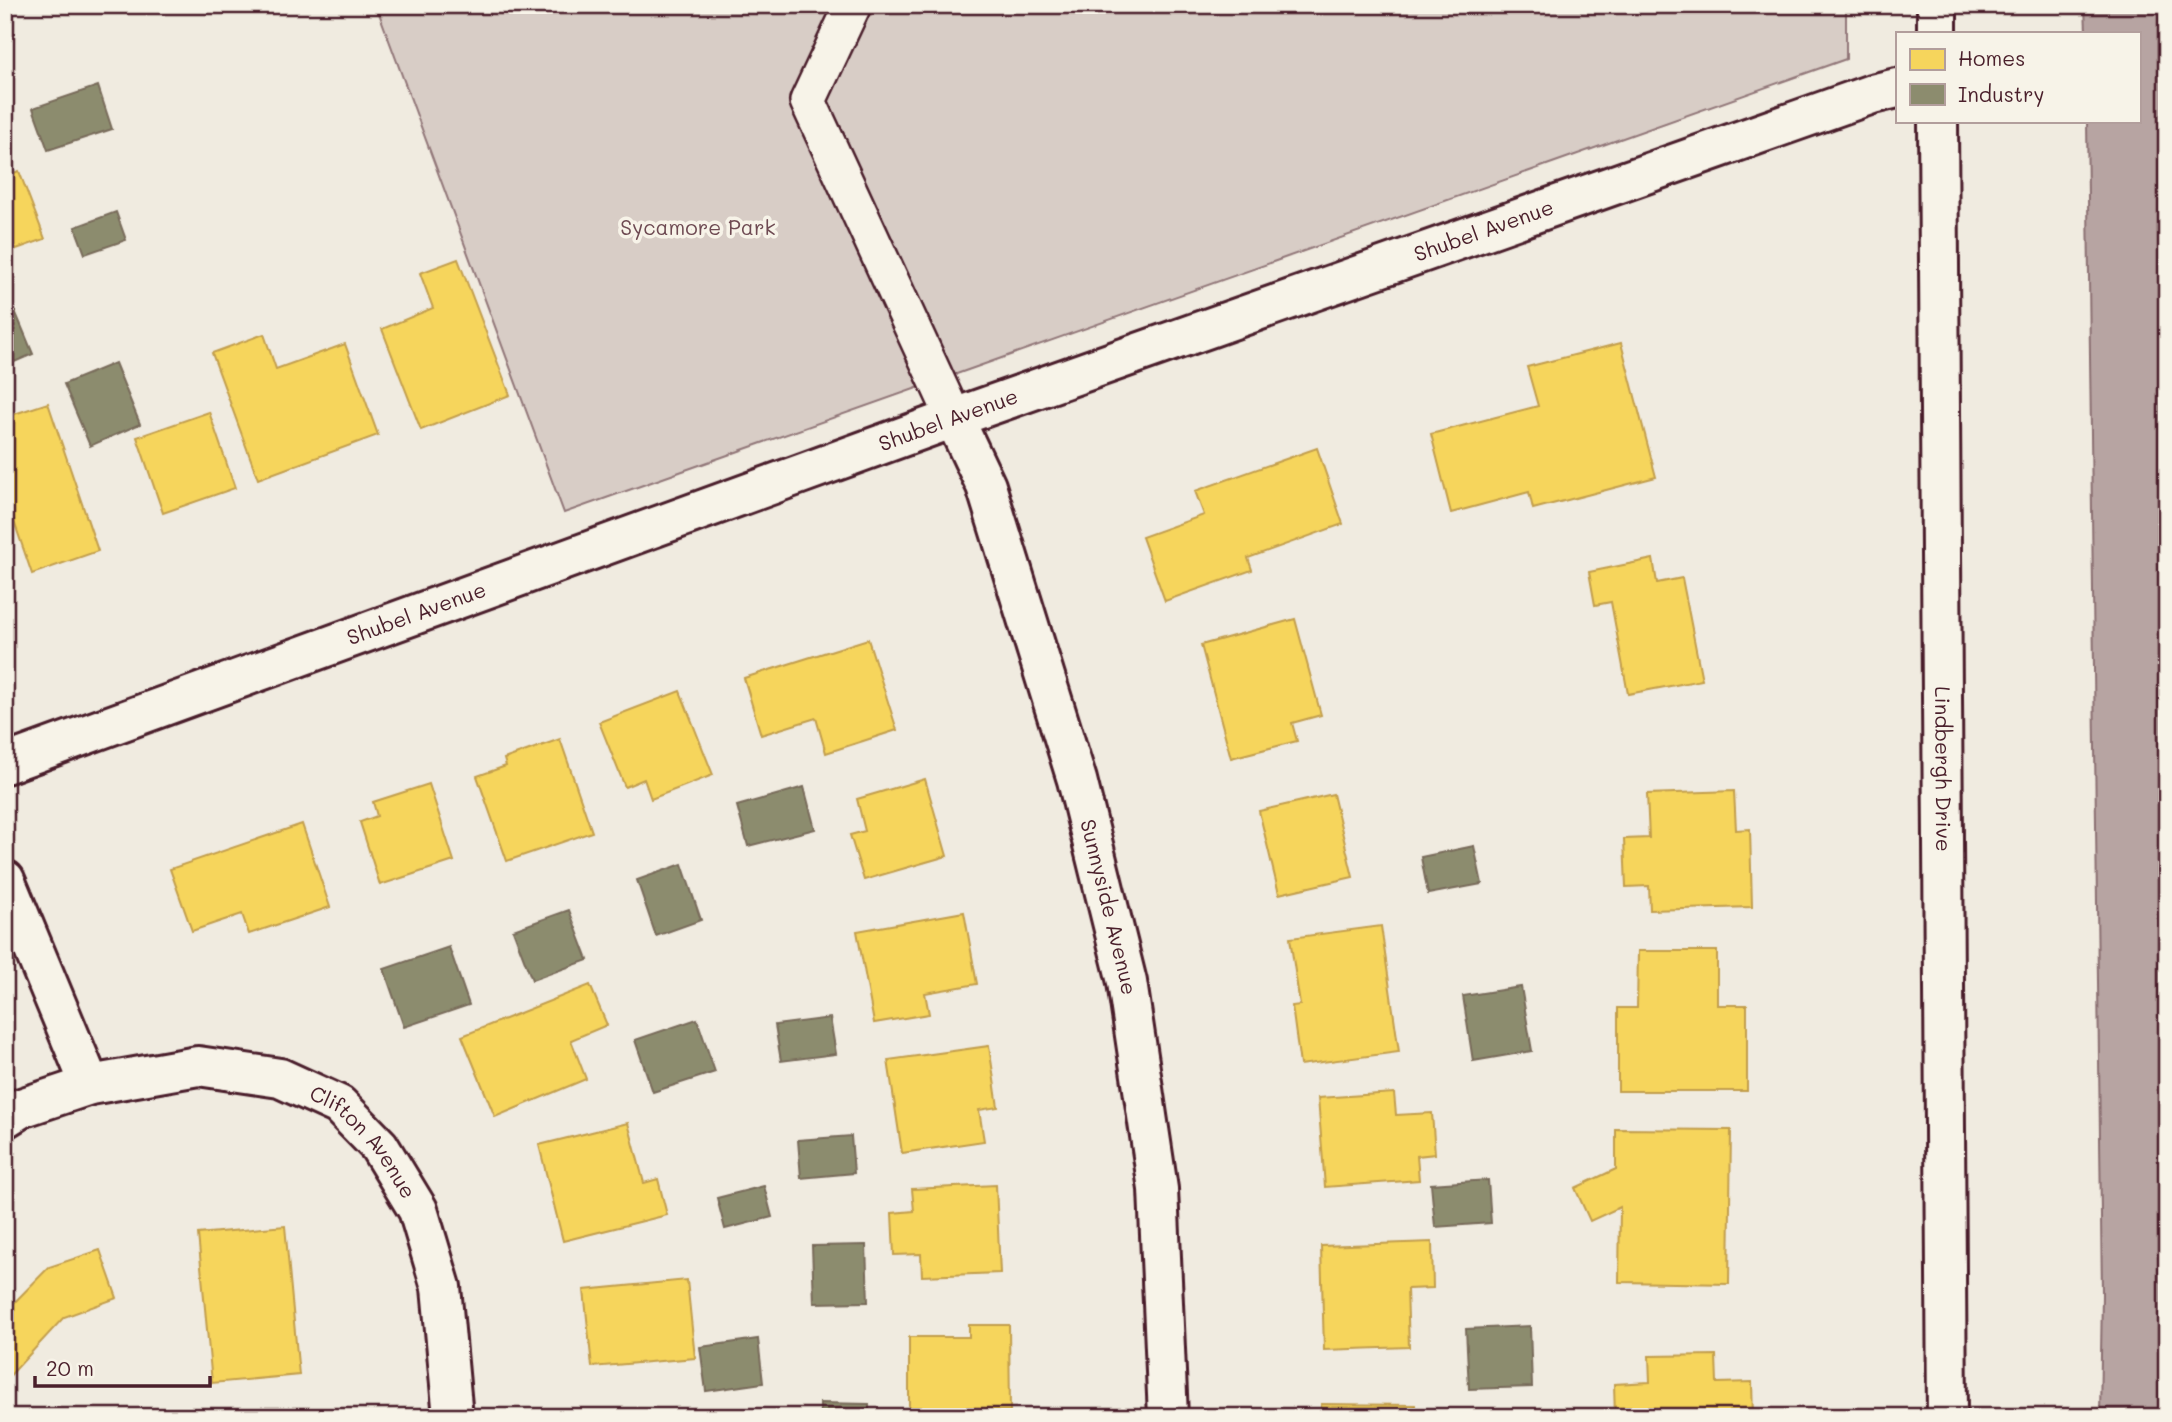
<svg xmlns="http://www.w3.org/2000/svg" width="2172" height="1422" viewBox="0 0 2172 1422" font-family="Mali,sans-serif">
	<rect width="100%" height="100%" fill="#f0ebe0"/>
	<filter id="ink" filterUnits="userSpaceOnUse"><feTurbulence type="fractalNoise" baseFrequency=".0143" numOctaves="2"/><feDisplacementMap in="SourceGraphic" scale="14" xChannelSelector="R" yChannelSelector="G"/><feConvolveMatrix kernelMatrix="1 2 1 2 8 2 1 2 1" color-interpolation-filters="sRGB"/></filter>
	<g filter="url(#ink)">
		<path fill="#d8cdc6" stroke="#917678" stroke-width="2" d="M376,5H1846V59L564,513Z"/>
		<path fill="#b7a4a2" stroke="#8b6f72" stroke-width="2" d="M2085,5H2167V1417H2100L2102,1294L2087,121H2139V33H2086Z"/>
		<g fill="#f6d55c" stroke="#c29e4d" stroke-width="2">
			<path d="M19,171L45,239L5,253V176Z"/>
			<path d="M458,259L510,395L421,430L382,329L433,308L420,273Z"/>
			<path d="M264,334L276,369L345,344L378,435L258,479L212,353Z"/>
			<path d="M1621,343L1656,477L1533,509L1529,492L1451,513L1431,434L1538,406L1527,367Z"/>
			<path d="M48,403L98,551L32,574L5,495V417Z"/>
			<path d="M209,412L235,488L163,513L137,437Z"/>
			<path d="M1317,448L1343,524L1248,558L1252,570L1165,601L1142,537L1204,515L1195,491Z"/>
			<path d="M1653,559L1657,583L1682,578L1702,680L1628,694L1611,602L1595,605L1589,572Z"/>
			<path d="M1295,619L1321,715L1292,723L1297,741L1231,758L1201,645Z"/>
			<path d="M868,639L897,730L826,753L816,718L761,735L744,678Z"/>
			<path d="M680,691L713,775L651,799L644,779L625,787L599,722Z"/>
			<path d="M560,739L592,832L507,861L477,776L506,766L504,759Z"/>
			<path d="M925,779L947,856L864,880L850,835L865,831L857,799Z"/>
			<path d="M429,784L454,861L380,885L360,822L377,816L373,802Z"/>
			<path d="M1734,791L1736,830L1750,829L1752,907L1650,910L1649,886L1626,887L1624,839L1649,838L1647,794Z"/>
			<path d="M1333,794L1353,877L1279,894L1259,811Z"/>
			<path d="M302,824L330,907L249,934L242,914L192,931L170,869Z"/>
			<path d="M964,912L977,984L925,993L929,1014L874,1023L857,931Z"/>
			<path d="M1381,926L1399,1052L1300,1065L1292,1006L1300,1005L1290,938Z"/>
			<path d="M1638,951H1717V1005H1747V1091H1618V1008H1637Z"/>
			<path d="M590,985L607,1025L571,1040L586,1079L495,1117L462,1036Z"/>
			<path d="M989,1046L998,1107L979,1110L984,1141L902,1153L888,1060Z"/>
			<path d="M1394,1093L1396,1115L1432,1113L1435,1154L1417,1156L1419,1180L1325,1187L1318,1098Z"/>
			<path d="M628,1123L644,1183L658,1179L667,1215L563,1241L539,1145Z"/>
			<path d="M1616,1129L1731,1130L1729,1284L1619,1282L1620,1207L1590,1221L1575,1188L1616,1169Z"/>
			<path d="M996,1185L1000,1273L922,1276L921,1254L894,1255L892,1213L914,1211L912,1189Z"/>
			<path d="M285,1226L299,1375L212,1383L198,1234Z"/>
			<path d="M1432,1242L1433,1288L1407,1289L1409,1347L1324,1350L1321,1246Z"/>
			<path d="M100,1250L117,1298L64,1317L5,1381V1312L49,1267Z"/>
			<path d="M687,1280L695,1358L592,1367L584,1290Z"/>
			<path d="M969,1325H1009L1010,1411L909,1412V1337H969Z"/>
			<path d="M1716,1355L1717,1383L1752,1382L1753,1417H1615L1614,1384L1650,1382L1649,1356Z"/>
			<path d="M1321,1404L1415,1405V1417H1321Z"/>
		</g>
		<g fill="#8c8c6e" stroke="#786b5a" stroke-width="2">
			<path d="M98,86L112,129L48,150L33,108Z"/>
			<path d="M116,212L126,240L85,254L75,227Z"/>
			<path d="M10,299L33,354L5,366V300Z"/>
			<path d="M115,363L140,424L90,446L64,384Z"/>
			<path d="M804,787L815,829L748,846L737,806Z"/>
			<path d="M1474,846L1482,884L1428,894L1421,857Z"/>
			<path d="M682,864L701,920L656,936L637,880Z"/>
			<path d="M569,910L588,960L532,980L513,930Z"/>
			<path d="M449,947L469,1005L404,1027L384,969Z"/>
			<path d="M1521,987L1532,1051L1473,1061L1463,996Z"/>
			<path d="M830,1018L836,1054L781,1061L775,1025Z"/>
			<path d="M697,1019L715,1072L653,1092L635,1040Z"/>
			<path d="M851,1136L854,1173L801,1178L798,1140Z"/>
			<path d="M1488,1180L1491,1223L1435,1227L1431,1184Z"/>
			<path d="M764,1186L772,1217L725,1229L717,1198Z"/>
			<path d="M866,1245L868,1302L814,1303L812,1246Z"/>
			<path d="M1530,1326L1532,1387L1469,1389L1466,1329Z"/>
			<path d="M758,1339L763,1383L706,1391L700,1347Z"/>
			<path d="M820,1403L869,1404V1417H820Z"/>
		</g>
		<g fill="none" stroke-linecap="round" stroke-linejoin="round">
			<defs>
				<path id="lane" d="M853,5L808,101L954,418"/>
				<g id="street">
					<path d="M1937,5V33"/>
					<path id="s1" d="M1938,121L1947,1417"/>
					<path id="s2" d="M954,418L986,486L1077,780L1127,982L1158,1189L1168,1417"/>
					<path id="s3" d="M5,764L954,418L1872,94L1897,88"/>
					<path d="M5,880L90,1085"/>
					<path id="s4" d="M5,1118L21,1108L90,1085L198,1066L280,1078L339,1105L379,1146L418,1210L441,1287L453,1417"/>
				</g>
			</defs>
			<use href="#lane" stroke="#4a1f2b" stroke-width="40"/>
			<use href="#street" stroke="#4a1f2b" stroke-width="44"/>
			<use href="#lane" stroke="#f7f3e8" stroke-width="35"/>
			<use href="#street" stroke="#f7f3e8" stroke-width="38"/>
		</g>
	</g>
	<g text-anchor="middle" stroke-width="7" stroke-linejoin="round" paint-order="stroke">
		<g font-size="21" fill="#6e4a52" stroke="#f7f3e8">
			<text x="698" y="235">Sycamore Park</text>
		</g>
		<g font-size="21" fill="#4a1f2b" stroke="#f7f3e8">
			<text dy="7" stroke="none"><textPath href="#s3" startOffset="1572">Shubel Avenue</textPath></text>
			<text dy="7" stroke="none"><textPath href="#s3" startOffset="1004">Shubel Avenue</textPath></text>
			<text dy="7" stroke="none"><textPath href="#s3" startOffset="438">Shubel Avenue</textPath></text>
			<text dy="7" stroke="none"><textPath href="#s1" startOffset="648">Lindbergh Drive</textPath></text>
			<text dy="7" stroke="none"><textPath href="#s2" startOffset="514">Sunnyside Avenue</textPath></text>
			<text dy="7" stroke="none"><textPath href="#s4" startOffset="392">Clifton Avenue</textPath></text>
		</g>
	</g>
	<rect width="2172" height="1422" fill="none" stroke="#f7f3e8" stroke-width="28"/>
	<rect x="14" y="14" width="2144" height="1394" fill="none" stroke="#4a1f2b" stroke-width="2.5" filter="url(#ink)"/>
	<rect x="1896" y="32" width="245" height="91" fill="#f7f3e8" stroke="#b29e9c" stroke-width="2"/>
	<rect x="1910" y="49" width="35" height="21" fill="#f6d55c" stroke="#b29e9c" stroke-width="2"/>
	<text x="1958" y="66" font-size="21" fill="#4a1f2b">Homes</text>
	<rect x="1910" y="84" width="35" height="21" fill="#8c8c6e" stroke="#b29e9c" stroke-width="2"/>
	<text x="1958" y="102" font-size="21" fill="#4a1f2b">Industry</text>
	<path d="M35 1376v10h175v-10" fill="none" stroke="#4a1f2b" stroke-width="3.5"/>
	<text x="46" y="1376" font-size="21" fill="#4a1f2b" stroke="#f7f3e8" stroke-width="5" paint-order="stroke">20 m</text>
</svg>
